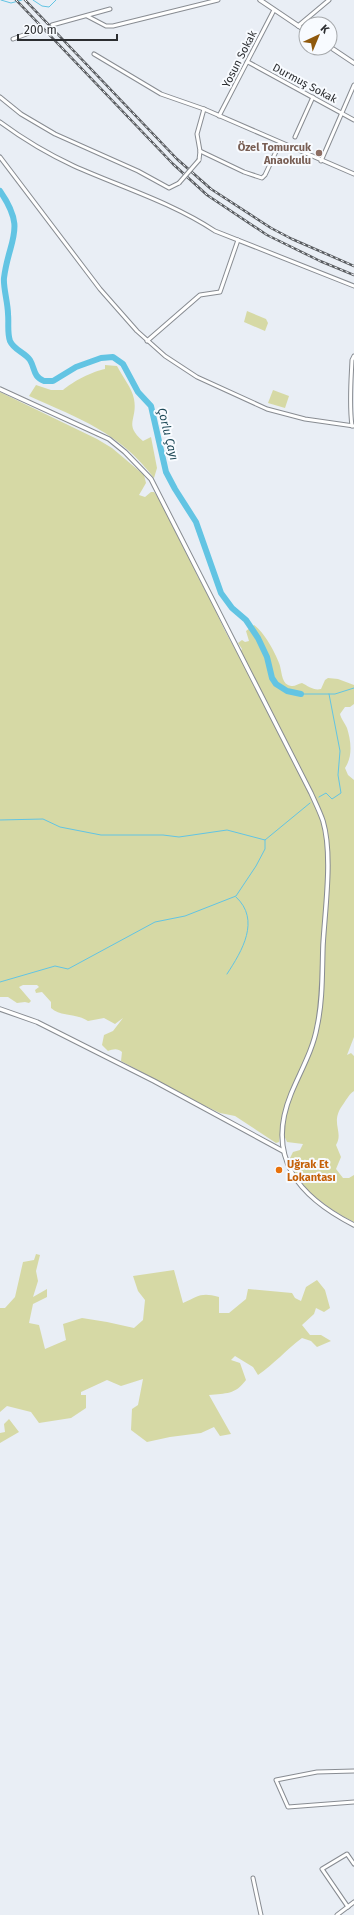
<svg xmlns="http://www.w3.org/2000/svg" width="354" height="1915" viewBox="0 0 354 1915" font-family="'Fira Sans',sans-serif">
	<rect width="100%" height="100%" fill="#e9eef5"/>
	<g fill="#d6d9a5">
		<path d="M247,311L266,319L268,323L265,331L244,322Z"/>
		<path d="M105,365L117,366C122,376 132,388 134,399C138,420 123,424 143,441L151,437L157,468L154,478C119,432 80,419 29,396L36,385L51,390H63C72,382 93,371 105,369Z"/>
		<path d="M273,390L289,396L285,408L268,403Z"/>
		<path d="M0,392L97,439L112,448L144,475L146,483L139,495L145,497L151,492H154L162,503L193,565C198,580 208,593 214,607C221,623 228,638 237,652H240L242,649L238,643L242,640L245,642L249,641L246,631L254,625C264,632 275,652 279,663C282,670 281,682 288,685C294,688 297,684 302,683C308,686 314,691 321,689L325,680L328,678L338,679L354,685V704L350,707H345L340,714C341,719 345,723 347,728C351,741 353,756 345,768L348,775L354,780V1037L347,1055L351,1053L354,1056V1091C348,1095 346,1101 342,1106C330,1123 344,1132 336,1145L341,1157L336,1169L343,1178H349L354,1175V1222C330,1210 295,1187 290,1158L293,1152L300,1150L303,1144L287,1142L283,1133L280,1135L279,1142L276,1143L235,1116L220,1113L203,1105L121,1061L122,1052C118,1048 113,1049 108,1051L102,1045L104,1035L113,1031L123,1018L115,1024L104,1018L88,1021C76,1013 61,1017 51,1008V1002L42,992L36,993L35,990L39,987L37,985H23L19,987L31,1001L29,1003L25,1002L17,1003L8,997H0Z"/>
		<path d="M36,1254L40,1255L36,1271L38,1281L33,1297L47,1289V1297L33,1304L29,1323L39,1325L45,1349L66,1340L63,1324L82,1318L107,1322L134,1328L143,1320L145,1300L138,1291L133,1276L174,1270L183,1303C199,1296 201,1292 219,1297V1313H229L246,1299L248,1289L292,1293L295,1298L301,1301L306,1287L317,1280L325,1290L330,1308L324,1312L316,1308L314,1314L302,1325L310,1335H321L331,1341L317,1347L311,1341L302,1338C286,1350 274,1364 258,1375L253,1367L235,1356L231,1360L240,1363L246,1380C235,1395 226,1393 209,1395L231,1434L220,1436L214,1427L201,1433L170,1437L147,1442L131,1430L132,1409L138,1405L143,1379L121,1386L107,1380L81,1392V1395H86V1408L71,1418L39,1423L31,1412L7,1406L0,1412V1308H5L15,1297L23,1262L34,1260Z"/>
		<path d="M9,1419L19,1432L0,1443V1433L5,1432L4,1424Z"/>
	</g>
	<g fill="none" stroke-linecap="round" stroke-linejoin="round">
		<g stroke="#62c4e3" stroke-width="1">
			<path d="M1,0L11,3L22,0"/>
			<path d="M33,0L42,6L49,7L56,0"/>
			<path d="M301,694H335L354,688"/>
			<path d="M319,797L326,793L332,799L341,793L338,775L340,751L329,694"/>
			<path d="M0,820L43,819L60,827L101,835H163L179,837L227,830L265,840L310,803"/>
			<path d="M227,974C242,951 261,920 236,897"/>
			<path d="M0,982L55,966L68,969L155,922L185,916L236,896L256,866L265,849V840"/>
		</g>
		<path stroke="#62c4e3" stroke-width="6" d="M0,191C27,230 9,238 4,278C3,287 8,303 8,314C9,322 7,333 10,341C14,350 24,352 30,360C35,368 33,377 44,381H53L76,367L101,358L113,357L123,364L138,392L151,406L166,472L175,489L196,522L221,593L232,608L246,620L258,638L267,657L272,678L276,684L287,691L301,694"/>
		<defs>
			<g id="minor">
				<path d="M87,16L106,26H113L218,0"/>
				<path d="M52,25L110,9"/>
				<path d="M298,26L329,0"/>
				<path d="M13,39L37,30"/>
				<path d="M94,54L161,94L204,109L354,174"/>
				<path d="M248,62L354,120"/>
				<path d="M0,97L21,114L55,134L138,171L169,188L179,183"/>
				<path d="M219,116L274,10"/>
				<path d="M0,122C23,139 48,154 74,166C121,187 171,202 215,231L354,286"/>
				<path d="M295,137L313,97"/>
				<path d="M200,151L244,172L262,178L265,175L280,143"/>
				<path d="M0,157L100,289L137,331L165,356L197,377L267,409L305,419L354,426"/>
				<path d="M199,160L200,151L197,134L204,109"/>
				<path d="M321,161L354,85"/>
				<path d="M147,341L200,295L220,292L238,240"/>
				<path d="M352,426C349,404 351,382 352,360L354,356"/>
				<path d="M354,1771L317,1772L276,1780L288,1807L354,1802"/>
				<path d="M253,1878L261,1915"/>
				<path d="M348,1907L322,1869L347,1854L354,1864"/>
				<path d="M337,1915L354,1902"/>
			</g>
			<g id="tertiary">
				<path d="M260,0L306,31"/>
				<path d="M330,47L354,63"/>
				<path d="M0,389L109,439L125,452L151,479L311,793C315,802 320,812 323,821C333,855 325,909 323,945C322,972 323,1000 317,1027C313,1050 300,1072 291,1094C265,1158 299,1197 354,1225"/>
				<path d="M0,1009L37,1022L154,1081L283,1151"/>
			</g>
		</defs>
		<use href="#minor" stroke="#888c92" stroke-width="5"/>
		<use href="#tertiary" stroke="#888c92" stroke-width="5.5"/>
		<use href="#minor" stroke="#fff" stroke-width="3"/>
		<use href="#tertiary" stroke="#fff" stroke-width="3.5"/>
		<defs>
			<g id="rail">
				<path d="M16,0L173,164L207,195L267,235L320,261L354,275"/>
				<path d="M25,0L177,159L211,189L271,228L292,239L354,266"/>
			</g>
		</defs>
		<use href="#rail" stroke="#595c60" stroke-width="2.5"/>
		<use href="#rail" stroke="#f8fbff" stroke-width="1" stroke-dasharray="3" stroke-linecap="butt"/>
		<defs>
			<path id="minor-bridge" d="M179,183L199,160"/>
		</defs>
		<use href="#minor-bridge" stroke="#888c92" stroke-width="5" stroke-linecap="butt"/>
		<use href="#minor-bridge" stroke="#fff" stroke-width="3"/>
	</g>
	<circle fill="#8d6e63" stroke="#f8fbff" stroke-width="1.5" cx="319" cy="153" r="4"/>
	<circle fill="#e8710a" stroke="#f8fbff" stroke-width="1.5" cx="279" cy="1170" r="4"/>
	<g text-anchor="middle" stroke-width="4" stroke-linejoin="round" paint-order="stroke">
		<g font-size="11" fill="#2b2d30" stroke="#f8fbff">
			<text transform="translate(239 59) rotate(-63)" y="4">Yosun Sokak</text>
			<text transform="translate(305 83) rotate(28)" y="4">Durmuş Sokak</text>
		</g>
		<g font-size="11" font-weight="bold" fill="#785e54" stroke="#f8fbff" text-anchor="end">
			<text x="311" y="151">Özel Tomurcuk<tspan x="311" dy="13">Anaokulu</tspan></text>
		</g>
		<g font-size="11" font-weight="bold" fill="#c56008" stroke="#f8fbff" text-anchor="start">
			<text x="287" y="1168">Uğrak Et<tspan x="287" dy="13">Lokantası</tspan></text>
		</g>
		<g font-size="12" font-style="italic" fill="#1f4a58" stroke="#f8fbff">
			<text transform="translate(168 434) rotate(76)" y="4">Çorlu Çayı</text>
		</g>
	</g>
	<g transform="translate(318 36) rotate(44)"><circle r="19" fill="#f8fbff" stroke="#a6a9ac"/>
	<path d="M0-3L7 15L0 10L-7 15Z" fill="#8f590d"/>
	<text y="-6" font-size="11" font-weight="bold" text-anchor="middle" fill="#2b2d30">K</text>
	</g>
	<path d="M18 34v6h99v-6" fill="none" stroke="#2b2d30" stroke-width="2"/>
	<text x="24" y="34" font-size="12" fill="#2b2d30" stroke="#f8fbff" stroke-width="3" paint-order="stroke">200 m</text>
</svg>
